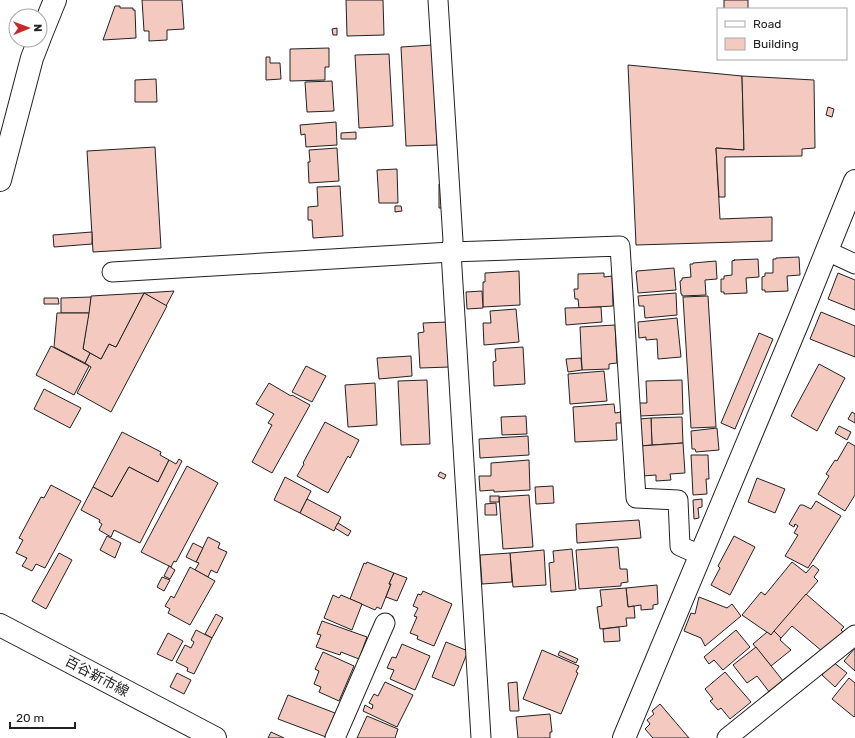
<svg xmlns="http://www.w3.org/2000/svg" width="855" height="738" viewBox="0 0 855 738" font-family="Rubik,'Noto Sans JP',sans-serif">
	<rect width="100%" height="100%" fill="#fff"/>
	<g fill="#f3c9c0" stroke="#222">
		<path d="M142,0H182L184,29L167,30V40L149,41V31H144Z"/>
		<path d="M346,0H383L384,35L347,36Z"/>
		<rect x="724" y="0" width="24" height="9"/>
		<path d="M115,6H120V8H133V10H135L136,38L103,40Z"/>
		<path d="M337,28V35H333L332,29Z"/>
		<path d="M432,45L437,145L406,146L401,47Z"/>
		<path d="M329,48V67H325V80L290,81V49Z"/>
		<path d="M389,54L393,126L359,128L355,55Z"/>
		<path d="M266,57H270V63H280L281,79L266,80Z"/>
		<path d="M628,65L742,76L744,150L716,148L720,219L772,217V241L636,245Z"/>
		<path d="M742,76L814,80L815,148L802,149V156L725,157V197H719L716,148L744,150Z"/>
		<path d="M156,79L157,102H135V80Z"/>
		<path d="M332,81L334,111L307,112L305,82Z"/>
		<path d="M828,107L834,109L832,117L826,115Z"/>
		<path d="M336,122L337,145L306,147L305,134L301,135L300,125Z"/>
		<path d="M356,132V139H341V133Z"/>
		<path d="M155,147L161,248L93,252L87,151Z"/>
		<path d="M337,148L339,181L309,183L308,162H310L309,150Z"/>
		<path d="M397,169L398,203H379L377,170Z"/>
		<path d="M445,183L446,208H439V184Z"/>
		<path d="M340,186L343,236L313,238L312,220H308V207L318,206L317,187Z"/>
		<path d="M395,206H401L402,211L395,212Z"/>
		<path d="M92,232V244L54,247L53,235Z"/>
		<path d="M799,257L800,275L787,276L788,291L765,292V290H762V277L765,276V273H773V259H776V258Z"/>
		<path d="M758,259L759,277L746,278L747,293L724,294V292H721V279H724V276L732,275V261L735,260H734Z"/>
		<path d="M716,261L717,279L705,280L706,295L682,296V294H681L680,281L682,280V278L691,277L690,264H693V263Z"/>
		<path d="M674,268L676,290L638,293L636,272H637V271Z"/>
		<path d="M519,271L520,305L483,307V282H485V273Z"/>
		<path d="M604,273V277L612,276L613,306L579,308L578,299H575L574,289H578V274Z"/>
		<path d="M838,273L855,280V310L828,299Z"/>
		<path d="M174,291L166,306L144,293Z"/>
		<path d="M482,291L483,308L467,309L466,292Z"/>
		<path d="M144,293L167,306L111,412L77,393L91,367L85,363L90,353L101,359L109,344L116,347Z"/>
		<path d="M144,293L116,347L109,344L101,359L83,349L91,296Z"/>
		<path d="M676,293L677,315L645,318L644,306H639L638,296Z"/>
		<path d="M708,296L716,427L691,428L683,297Z"/>
		<path d="M91,297L89,313H61V298Z"/>
		<path d="M44,298H58L59,304H44Z"/>
		<path d="M601,307L602,322L566,325L565,308Z"/>
		<path d="M516,309L519,342L484,345L483,323H491L490,311Z"/>
		<path d="M821,312L855,326V357L810,339Z"/>
		<path d="M57,313H89L83,349L90,353L85,363L54,347Z"/>
		<path d="M677,318L681,357L658,359L657,339L646,340V337L639,338L638,322Z"/>
		<path d="M448,322L450,367L420,368L418,333L424,332L423,323Z"/>
		<path d="M615,325L617,363L609,364V369L582,370L580,327Z"/>
		<path d="M759,333L773,339L735,429L721,423Z"/>
		<path d="M51,346L89,366L74,395L36,375Z"/>
		<path d="M523,347L525,384L494,386L493,362L496,361L495,349Z"/>
		<path d="M411,356L412,376L379,379L377,358Z"/>
		<path d="M581,358L582,370L568,372L566,359Z"/>
		<path d="M819,364L845,378L817,431L791,416Z"/>
		<path d="M306,366L326,376L312,402L292,392Z"/>
		<path d="M604,371L607,401L570,404L568,374Z"/>
		<path d="M427,380L430,444L401,445L398,381Z"/>
		<path d="M682,380L683,414L640,416L639,403H647L646,381Z"/>
		<path d="M269,383L291,396L292,395L310,405L272,473L252,462L272,425L268,423L274,414L256,404Z"/>
		<path d="M375,383L377,425L348,427L345,385Z"/>
		<path d="M44,389L81,408L70,428L34,409Z"/>
		<path d="M614,404L615,413L621,412V423H616L617,440L575,442L573,407Z"/>
		<path d="M852,412L855,414V423L848,419Z"/>
		<path d="M526,416L527,434L502,435L501,417Z"/>
		<path d="M682,417L683,443L652,445L651,418Z"/>
		<path d="M651,418L652,445L640,446L639,419Z"/>
		<path d="M325,422L359,440L350,458L348,456L328,493L297,476L304,464L303,463Z"/>
		<path d="M839,426L851,432L847,440L835,433Z"/>
		<path d="M717,428L719,450L696,452L695,449H692L691,431Z"/>
		<path d="M122,432L161,452L160,455L169,460L158,482L129,467L112,497L93,487Z"/>
		<path d="M528,436L529,455L480,458L479,439Z"/>
		<path d="M848,442L855,446V495L845,511L818,494L829,476L826,474L835,460L837,461Z"/>
		<path d="M683,443L685,473L670,474L671,480L656,481V475L642,476L640,446Z"/>
		<path d="M691,455H708L709,479H706L707,494L693,495Z"/>
		<path d="M179,459L182,461L140,543L114,530L111,537L99,530L102,524L99,522L100,520L81,510L93,487L112,497L129,467L158,482L169,460L176,464Z"/>
		<path d="M529,460L530,490L494,492V490L480,491L479,476H491V463Z"/>
		<path d="M187,466L218,483L176,562L174,561L171,567L141,552Z"/>
		<path d="M440,472L446,475L444,479L438,476Z"/>
		<path d="M285,477L311,491L300,513L274,500Z"/>
		<path d="M757,478L785,489L775,513L748,502Z"/>
		<path d="M51,485L81,501L45,568L36,564L32,571L22,566L27,558L16,553L23,540L19,538L41,497L44,498Z"/>
		<path d="M553,486L554,503L536,504L535,487Z"/>
		<path d="M529,495L533,547L503,549L499,497Z"/>
		<rect x="490" y="496" width="9" height="6"/>
		<path d="M307,499L341,517L334,531L300,513Z"/>
		<path d="M702,499V507L698,508L699,518L694,519L693,500Z"/>
		<path d="M816,501L841,516L808,568L785,556L798,535L794,533L798,526L795,524L794,527L789,524L800,505H803L811,509Z"/>
		<path d="M496,503L497,515H485V504Z"/>
		<path d="M639,520L641,538L577,543L576,524Z"/>
		<path d="M338,523L351,531L348,536L335,528Z"/>
		<path d="M107,536L121,543L115,558L100,550Z"/>
		<path d="M734,536L755,547L730,595L711,585L720,568L718,566Z"/>
		<path d="M208,537L220,543L218,548L227,552L217,573L211,570L208,577L195,570L199,563L196,562Z"/>
		<path d="M193,543L203,548L196,562L186,557Z"/>
		<path d="M618,547L620,569H627L628,582L621,583V586L579,589L576,550Z"/>
		<path d="M572,549L576,590L551,592L549,563L554,562L553,551Z"/>
		<path d="M544,550L546,585L513,587L510,553Z"/>
		<path d="M59,553L72,560L46,609L32,601Z"/>
		<path d="M510,553L512,582L482,584L480,555Z"/>
		<path d="M367,562L394,573L389,584H391L381,609L377,607L375,610L350,599L364,563L366,564Z"/>
		<path d="M792,562L806,573L813,565L819,570L814,577L818,581L771,635L742,615L761,592L765,595Z"/>
		<path d="M169,566L175,570L170,579L164,576Z"/>
		<path d="M190,567L215,581L190,625L168,613L170,609L165,606L171,596L174,598Z"/>
		<path d="M394,573L407,578L397,601L386,597L391,584H389Z"/>
		<path d="M162,577L170,580L164,591L157,587Z"/>
		<path d="M657,585L658,604L653,605V609L641,610V605L628,607L626,588Z"/>
		<path d="M626,588L628,607L634,606L635,618H626L627,626L600,629L597,607L602,606L600,590Z"/>
		<path d="M423,591L452,604L434,646L417,639L418,636L410,633L417,617L414,616L418,608L413,606L418,594L421,595Z"/>
		<path d="M806,594L844,627L841,630L843,632L832,645L830,642L822,651L792,626L781,638L774,631Z"/>
		<path d="M333,595L339,598L341,595L362,604L352,630L324,618Z"/>
		<path d="M699,597L727,608L732,604L741,616L705,646L701,638L684,631L691,613L695,614Z"/>
		<path d="M216,614L223,618L212,638L205,634Z"/>
		<path d="M322,621L367,637L359,659L341,652L340,655L316,647L321,635L317,634Z"/>
		<path d="M619,627L620,641L604,642L603,629Z"/>
		<path d="M196,630L212,638L194,674L187,671L188,668L176,662L185,645L191,648L194,642L191,640Z"/>
		<path d="M736,630L750,647L723,670L714,660L709,664L704,657Z"/>
		<path d="M774,631L781,638L780,640L791,650L771,666L753,644L767,632L771,635Z"/>
		<path d="M168,633L183,641L172,661L157,654Z"/>
		<path d="M446,642L468,651L454,686L432,677Z"/>
		<path d="M402,644L430,656L415,690L390,679L394,670L387,668L392,657L396,658Z"/>
		<path d="M756,647L784,682L770,693L757,676L747,683L733,665Z"/>
		<path d="M855,648V671L844,661Z"/>
		<path d="M542,650L579,666L576,672L578,673L561,714L523,699Z"/>
		<path d="M560,651L578,659L576,663L558,655Z"/>
		<path d="M323,652L354,666L339,701L319,692L321,687L314,684L319,671L315,669Z"/>
		<path d="M833,662L847,673L835,687L822,675Z"/>
		<path d="M725,672L751,702L730,719L721,708L718,710L710,701L713,699L705,689Z"/>
		<path d="M177,673L191,680L184,694L170,687Z"/>
		<path d="M849,678L855,683V716L854,717L832,699Z"/>
		<path d="M385,682L413,695L397,727L363,711L365,705L372,709L373,705L369,703L374,694L378,696Z"/>
		<path d="M517,682L519,711H510L508,683Z"/>
		<path d="M288,695L335,713L326,737L278,719Z"/>
		<path d="M660,704L689,738H653L645,729L650,724L647,720L654,714L652,711Z"/>
		<path d="M550,714L552,732H550V738H518L516,717Z"/>
		<path d="M367,716L398,729L395,738H357Z"/>
		<path d="M271,732L284,738H268Z"/>
	</g>
	<g fill="none" stroke-linecap="round" stroke-linejoin="round">
		<defs>
			<g id="minor">
				<path d="M438,0L453,241L451,252L481,738"/>
				<path d="M827,251L855,264"/>
				<path d="M112,272L451,252L620,246L636,498L678,500L680,546L700,555"/>
				<path d="M335,738L385,623"/>
				<path d="M727,738L855,635"/>
			</g>
			<path id="tertiary" d="M624,738L798,322L855,181"/>
			<path id="secondary" d="M0,625L215,738"/>
			<g id="trunk">
				<path d="M40,37L55,0"/>
				<path d="M0,180L32,58L39,40"/>
			</g>
		</defs>
		<use href="#minor" stroke="#222" stroke-width="21"/>
		<use href="#tertiary" stroke="#222" stroke-width="24"/>
		<use href="#secondary" stroke="#222" stroke-width="24"/>
		<use href="#trunk" stroke="#222" stroke-width="24"/>
		<use href="#minor" stroke="#fff" stroke-width="19"/>
		<use href="#tertiary" stroke="#fff" stroke-width="22"/>
		<use href="#secondary" stroke="#fff" stroke-width="22"/>
		<use href="#trunk" stroke="#fff" stroke-width="22"/>
	</g>
	<g text-anchor="middle" stroke-width="3" stroke-linejoin="round" paint-order="stroke">
		<g font-size="14" fill="#222" stroke="#fff">
			<text transform="translate(97 676) rotate(28)" y="5">百谷新市線</text>
		</g>
	</g>
	<rect x="717" y="8" width="130" height="52" fill="#ffffff" stroke="#a7a7a7"/>
	<rect x="725" y="21" width="20" height="6" fill="#ffffff" stroke="#a7a7a7"/>
	<text x="753" y="28" font-size="12" fill="#222222">Road</text>
	<rect x="725" y="38" width="20" height="12" fill="#f3c9c0" stroke="#a7a7a7"/>
	<text x="753" y="48" font-size="12" fill="#222222">Building</text>
	<g transform="translate(28 28) rotate(89)"><circle r="19" fill="#ffffff" stroke="#a7a7a7"/>
	<path d="M0-3L7 15L0 10L-7 15Z" fill="#c62828"/>
	<text y="-6" font-size="11" font-weight="bold" text-anchor="middle" fill="#222222">N</text>
	</g>
	<path d="M10 722v6h65v-6" fill="none" stroke="#222222" stroke-width="2"/>
	<text x="16" y="722" font-size="12" fill="#222222" stroke="#ffffff" stroke-width="3" paint-order="stroke">20 m</text>
</svg>
